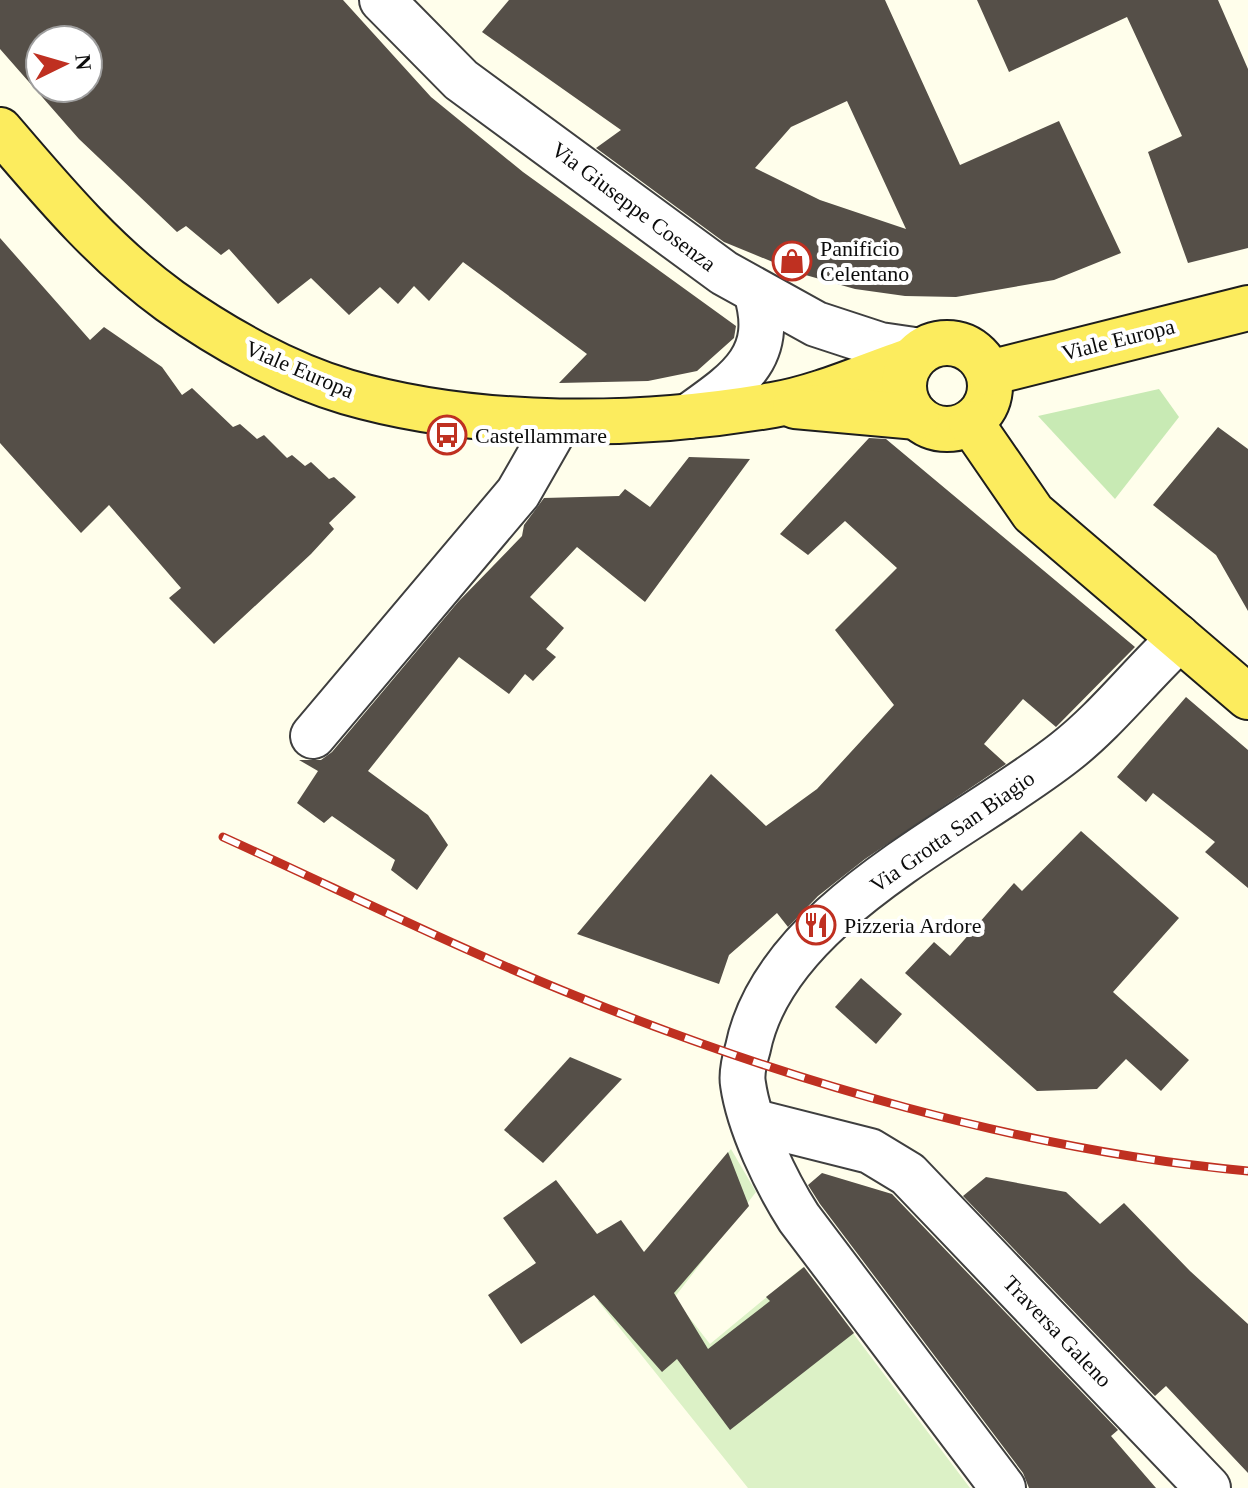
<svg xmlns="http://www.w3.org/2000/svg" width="1248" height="1488" viewBox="0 0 1248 1488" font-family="Georgia,serif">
	<rect width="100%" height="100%" fill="#fffeeb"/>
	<path fill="#c8eab4" d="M1159,389L1179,417L1115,499L1038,416Z"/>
	<path fill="#dcf1c6" d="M731,1149L756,1192L674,1298L710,1344L803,1267L970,1488H748L598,1301L631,1273Z"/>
	<g fill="#554f48" fill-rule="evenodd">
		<path d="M0,0H343L431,97L523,172L736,326L734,338L697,371L648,381L559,383L587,354L463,262L429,301L414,286L398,304L380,287L349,315L311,278L278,304L229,249L221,255L186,226L177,232L79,139L0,49ZM40,40H88V88H40Z"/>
		<path d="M509,0H885L960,165L1059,121L1121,253L1054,280L956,297L905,296L855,289L802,274L724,242L596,148L621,130L482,32ZM847,101L906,229L820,200L755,168L791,127Z"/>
		<path d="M977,0H1218L1248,69V248L1188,263L1148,152L1182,136L1127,17L1009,72Z"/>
		<path d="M0,238L90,340L104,327L162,367L182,395L192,388L233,427L240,424L257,439L264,435L287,458L292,455L305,466L311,462L329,479L334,477L356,497L329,523L334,529L311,554L214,644L169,598L181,588L109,505L81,533L0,443Z"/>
		<path d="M1218,427L1248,449V611L1216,555L1153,505Z"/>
		<path d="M869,438L886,439L1135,647L1056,727L1023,699L984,744L1006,764L865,859L818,896L788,927L777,913L729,955L719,984L577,934L711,774L766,826L817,789L894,705L835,630L897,568L845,521L808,555L780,534Z"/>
		<path d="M689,457L750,459L645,602L577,547L530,597L564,628L546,649L556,657L533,681L525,674L509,694L459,657L368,771L428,815L448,845L417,890L391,870L395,860L332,816L324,823L297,803L318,771L299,760H321L332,752L458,602L522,536L524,525L544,498L619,496L625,489L650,507Z"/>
		<path d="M1186,697L1248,750V888L1205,852L1215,842L1153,793L1146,802L1117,777Z"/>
		<path d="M1081,831L1179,918L1113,992L1189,1060L1161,1091L1126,1059L1097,1089L1037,1091L905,973L934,942L950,956L1014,883L1022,891Z"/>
		<path d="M861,978L902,1014L876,1044L835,1007Z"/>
		<path d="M570,1057L622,1079L543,1163L504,1130Z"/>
		<path d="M728,1152L749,1206L674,1293L708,1349L770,1301L766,1297L804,1267L854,1333L730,1430L677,1359L662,1372L594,1295L521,1344L488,1295L536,1263L503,1218L556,1180L597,1234L621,1220L644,1252Z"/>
		<path d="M822,1173L892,1194L1118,1430L1111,1436L1156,1488H1029L1023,1473L820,1204L808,1185Z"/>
		<path d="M986,1177L1066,1192L1100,1224L1124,1203L1190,1271L1248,1324V1473L1166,1386L1155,1396L963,1196Z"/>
	</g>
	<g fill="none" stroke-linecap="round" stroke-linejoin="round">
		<defs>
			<g id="minor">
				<path d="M382,0L461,80L724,273L816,324L880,345L921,351"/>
				<path d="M689,416C738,381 776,357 756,292"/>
				<path d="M313,736L518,493L558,423"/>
				<path d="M755,1122L870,1151L908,1174L1208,1488"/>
				<path d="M1003,1488L799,1218C776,1182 749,1126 743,1084C741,1073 745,1058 748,1048C775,913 965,831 1065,752C1101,724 1132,686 1165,653L1177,636"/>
			</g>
			<g id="major">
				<path d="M0,130C53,192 104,253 170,301C222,338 286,374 347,392C478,430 640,428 773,405C820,397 867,375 912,360"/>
				<circle cx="947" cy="386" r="43"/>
				<path d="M989,373L1248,308"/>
				<path d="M795,406L917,417"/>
				<path d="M971,423L1033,513L1248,697"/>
			</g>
		</defs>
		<use href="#minor" stroke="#3f3f3f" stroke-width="48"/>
		<use href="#major" stroke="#1d1d1d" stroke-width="48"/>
		<use href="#minor" stroke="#fff" stroke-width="44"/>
		<use href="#major" stroke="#fcec5e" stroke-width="44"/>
		<defs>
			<path id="rail" d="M223,837C340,890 457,948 576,996C784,1080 1024,1151 1248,1171"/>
		</defs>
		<use href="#rail" stroke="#bf3021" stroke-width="9"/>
		<use href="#rail" stroke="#fff" stroke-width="6" stroke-dasharray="18" stroke-linecap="butt"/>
	</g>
	<defs>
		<symbol id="shop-ring" viewBox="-11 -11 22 22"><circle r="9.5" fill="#fff" stroke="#bf3021" stroke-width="1.5"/><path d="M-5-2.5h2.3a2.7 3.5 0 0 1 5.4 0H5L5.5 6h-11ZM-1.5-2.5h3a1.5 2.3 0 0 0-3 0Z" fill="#bf3021"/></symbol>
		<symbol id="bus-ring" viewBox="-11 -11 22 22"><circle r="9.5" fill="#fff" stroke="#bf3021" stroke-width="1.5"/><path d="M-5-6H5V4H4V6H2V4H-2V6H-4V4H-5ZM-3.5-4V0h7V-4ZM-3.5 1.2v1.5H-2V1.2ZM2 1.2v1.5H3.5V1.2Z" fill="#bf3021"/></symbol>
		<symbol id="restaurant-ring" viewBox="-11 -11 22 22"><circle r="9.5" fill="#fff" stroke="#bf3021" stroke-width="1.5"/><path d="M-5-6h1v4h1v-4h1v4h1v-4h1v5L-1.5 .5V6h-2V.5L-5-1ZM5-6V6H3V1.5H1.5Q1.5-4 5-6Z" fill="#bf3021"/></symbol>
	</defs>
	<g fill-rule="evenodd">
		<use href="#shop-ring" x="770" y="239" width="44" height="44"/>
		<use href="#bus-ring" x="425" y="413" width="44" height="44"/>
		<use href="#restaurant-ring" x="794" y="903" width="44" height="44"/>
	</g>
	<g text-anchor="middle" stroke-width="8" stroke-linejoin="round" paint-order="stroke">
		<g font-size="22" fill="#0c0c0c" stroke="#fff">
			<text transform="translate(634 206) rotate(37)" y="8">Via Giuseppe Cosenza</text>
			<text transform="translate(1118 339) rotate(-14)" y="8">Viale Europa</text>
			<text transform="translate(300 369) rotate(23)" y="8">Viale Europa</text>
			<text transform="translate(952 831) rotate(-35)" y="8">Via Grotta San Biagio</text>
			<text transform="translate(1058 1331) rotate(46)" y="8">Traversa Galeno</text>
		</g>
		<g font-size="22" fill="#0c0c0c" stroke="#fff" text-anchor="start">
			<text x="820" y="256">Panificio<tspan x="820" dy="25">Celentano</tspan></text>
			<text x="475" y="443">Castellammare</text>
			<text x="844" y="933">Pizzeria Ardore</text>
		</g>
	</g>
	<g transform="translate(64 64) rotate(85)"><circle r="38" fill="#ffffff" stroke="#9e9e9e" stroke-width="2"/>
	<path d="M0-6L14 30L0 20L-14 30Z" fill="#bf3021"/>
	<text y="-12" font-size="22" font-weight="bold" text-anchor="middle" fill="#0c0c0c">N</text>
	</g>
</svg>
